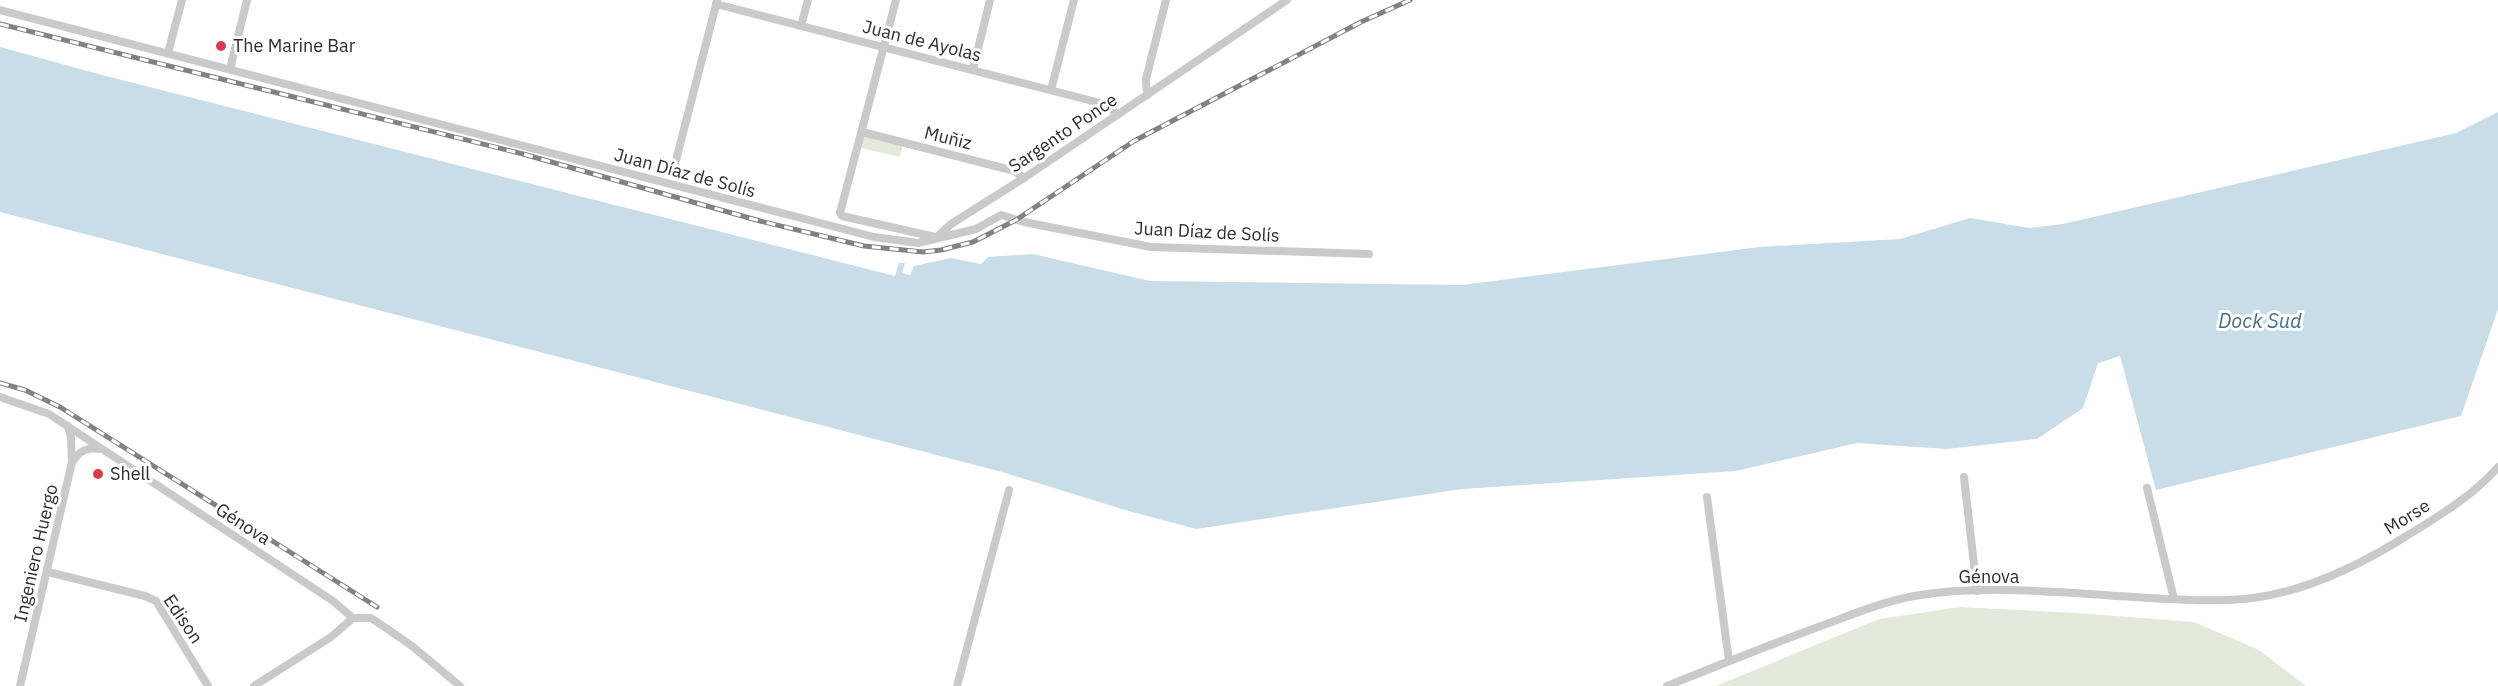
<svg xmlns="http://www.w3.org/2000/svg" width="2498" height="686" viewBox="0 0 2498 686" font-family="'IBM Plex Sans',sans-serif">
	<rect width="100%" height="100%" fill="#fff"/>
	<g fill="#e3e9db">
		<path d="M862,132L903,143L900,157L857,147Z"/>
		<path d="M1960,607L2076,613L2194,622L2259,650L2306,686H1716L1879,619Z"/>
	</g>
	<path fill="#c8dde8" d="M0,47L102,75L895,276L899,263H905L902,273L910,275L914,266L951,258L981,264L988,257L1033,254L1150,281L1462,285L1760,247L1900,239L1970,218L2029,228L2063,224L2456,133L2498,112V309L2461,416L2156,490L2120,356L2098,363L2083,408L2037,439L1947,449L1857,443L1736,471L1462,489L1196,529L1125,510L1002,472L0,212Z"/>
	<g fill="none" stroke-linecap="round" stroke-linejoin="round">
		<g stroke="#cacaca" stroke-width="8">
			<path d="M896,0L840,213L842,216L935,237"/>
			<path d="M716,4L1108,105L1117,115"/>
			<path d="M0,10L874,237L918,243L976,229L1001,215L1024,222L1151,247L1369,254"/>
			<path d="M801,26L808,0"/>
			<path d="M168,53L182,0"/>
			<path d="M230,69L247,0"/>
			<path d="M973,69L990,0"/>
			<path d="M1051,90L1074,0"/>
			<path d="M1147,95L1146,79L1166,0"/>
			<path d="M862,132L1015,171L1024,178"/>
			<path d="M675,164L717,1"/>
			<path d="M938,236L951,224L1024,178L1287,0"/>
			<path d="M0,397L49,414L333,601L353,618H371L386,628L412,646L460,686"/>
			<path d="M73,461C80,450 88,447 101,449"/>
			<path d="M1964,477L1977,591"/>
			<path d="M2147,488L2174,599"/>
			<path d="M1707,497L1729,661"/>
			<path d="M48,572L145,596L156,601L208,686"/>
			<path d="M20,686L72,462L71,438L68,426"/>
			<path d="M254,686L331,637L353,618"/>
			<path d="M957,686L1009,490"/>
			<path d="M1667,686C1722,664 1776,642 1832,622C1858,612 1886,601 1914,596C1991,583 2071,594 2149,598C2184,600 2219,602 2253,598C2308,591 2362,564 2408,535C2439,516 2474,495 2498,467"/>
		</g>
		<defs>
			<g id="rail">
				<path d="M0,24L523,154L760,221L864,246L923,252L941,250L973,242L1016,220L1134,141L1361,22L1410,0"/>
				<path d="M0,383L25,390L60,407L377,607"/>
			</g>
		</defs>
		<use href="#rail" stroke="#828282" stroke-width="5"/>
		<use href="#rail" stroke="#fff" stroke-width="3" stroke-dasharray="9" stroke-linecap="butt"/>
	</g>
	<g fill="#d83b4b" stroke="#fff" stroke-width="2">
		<circle cx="221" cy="46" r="6"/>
		<circle cx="98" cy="474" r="6"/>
	</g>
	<g text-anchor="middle" stroke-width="6" stroke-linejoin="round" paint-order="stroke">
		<g font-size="18" fill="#2d2d2d" stroke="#fff">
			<text transform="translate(922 41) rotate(14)" y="6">Juan de Ayolas</text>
			<text transform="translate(1063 133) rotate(-34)" y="6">Sargento Ponce</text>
			<text transform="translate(948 138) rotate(14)" y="6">Muñiz</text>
			<text transform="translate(685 173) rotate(15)" y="6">Juan Díaz de Solís</text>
			<text transform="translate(1207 232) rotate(3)" y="6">Juan Díaz de Solís</text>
			<text transform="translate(2407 517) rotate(-32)" y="6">Morse</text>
			<text transform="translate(243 524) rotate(33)" y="6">Génova</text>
			<text transform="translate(36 553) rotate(-77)" y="6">Ingeniero Huergo</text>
			<text x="1989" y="583">Génova</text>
			<text transform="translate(183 619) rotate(56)" y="6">Edison</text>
		</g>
		<g font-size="18" fill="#2d2d2d" stroke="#fff" text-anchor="start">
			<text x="233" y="52">The Marine Bar</text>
			<text x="110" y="480">Shell</text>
		</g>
		<g font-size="20" font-style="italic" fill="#416f88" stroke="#fff">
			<text x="2260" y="328">Dock Sud</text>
		</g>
	</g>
</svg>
